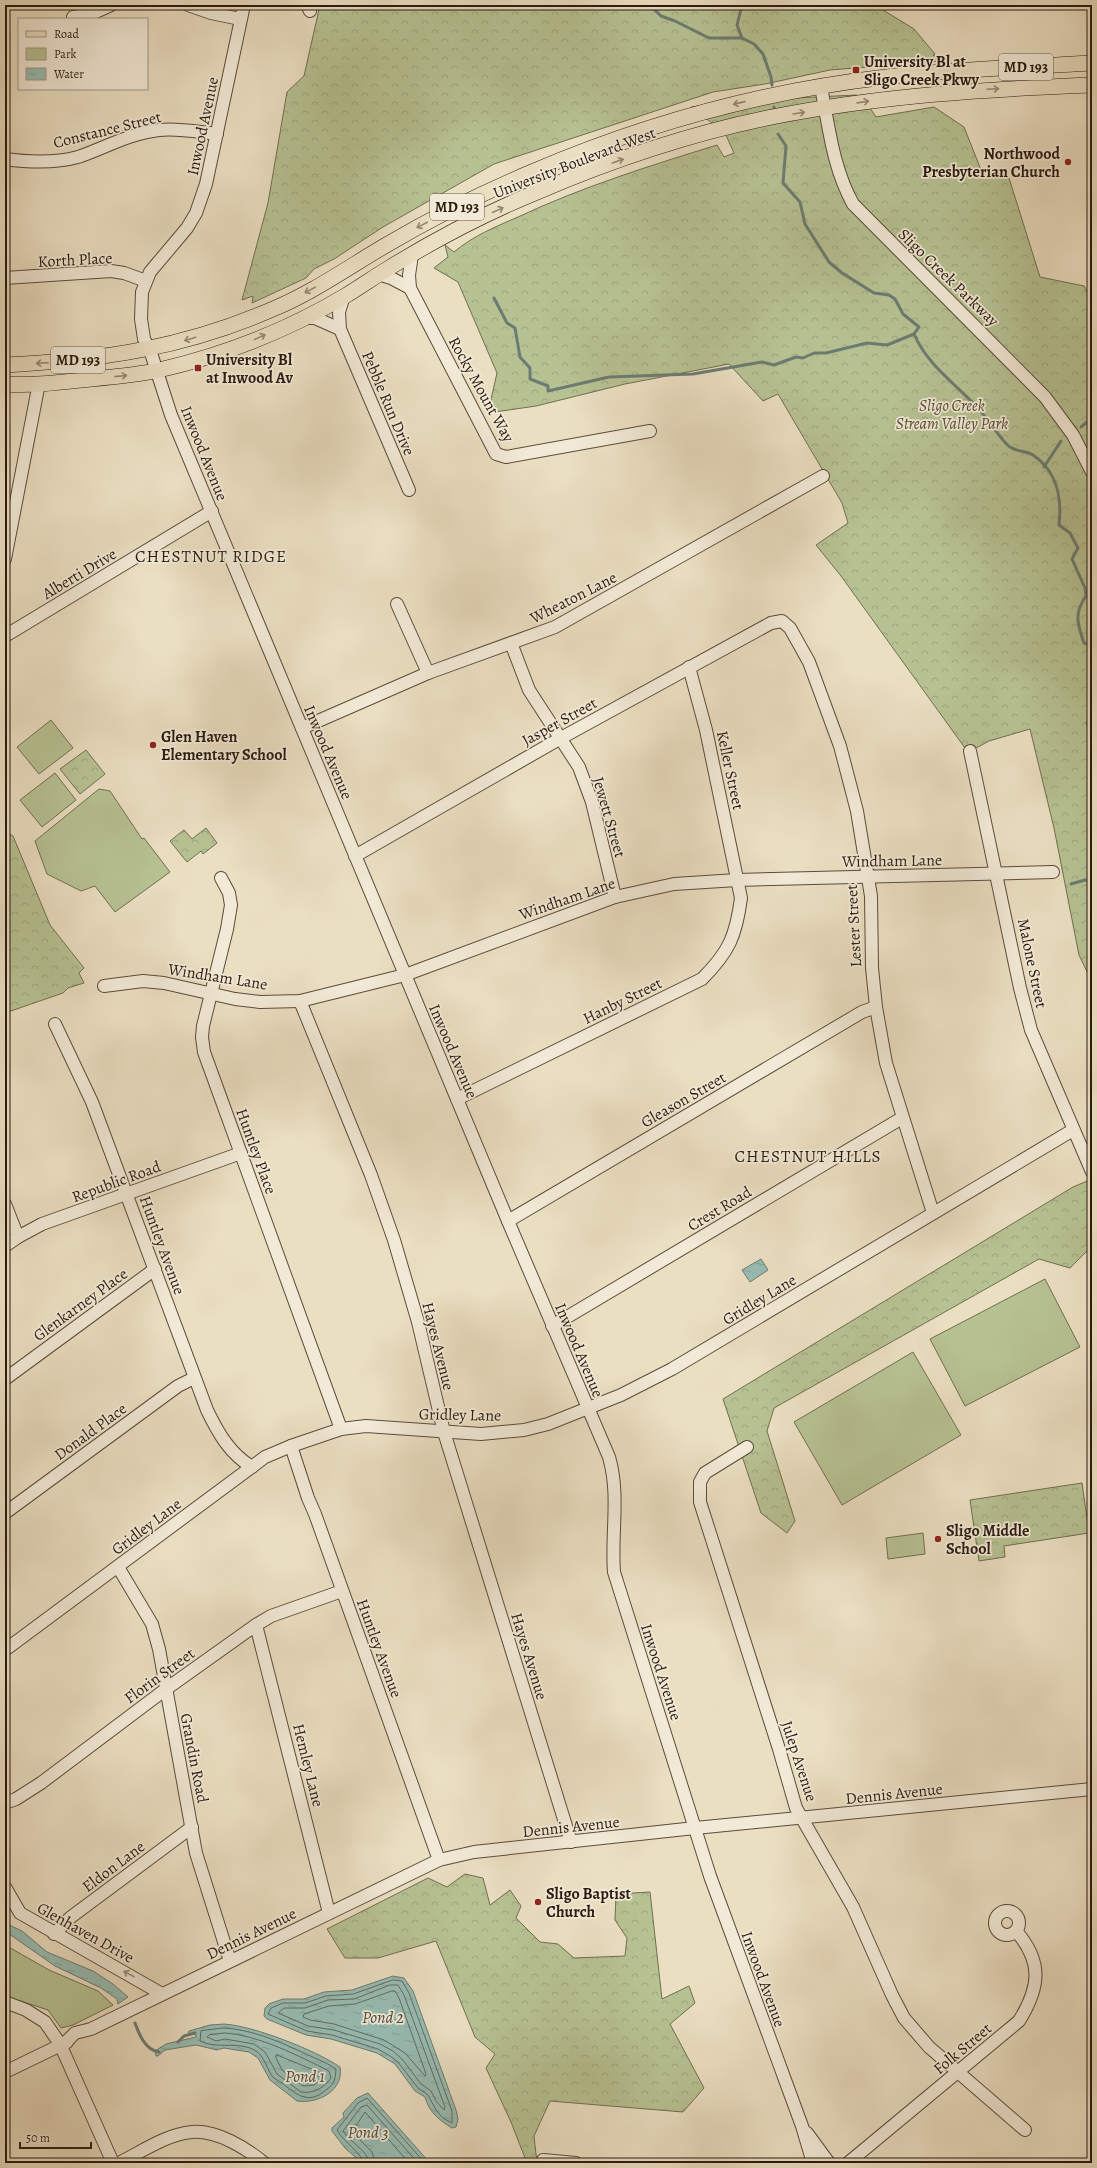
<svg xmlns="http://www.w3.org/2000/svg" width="1097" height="2168" viewBox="0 0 1097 2168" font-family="Alegreya,serif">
	<defs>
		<pattern id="forest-crowns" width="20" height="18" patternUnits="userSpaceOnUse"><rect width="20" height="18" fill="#b7c293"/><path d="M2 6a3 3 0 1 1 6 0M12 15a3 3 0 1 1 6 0" fill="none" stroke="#9da67e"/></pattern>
		<pattern id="water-ripples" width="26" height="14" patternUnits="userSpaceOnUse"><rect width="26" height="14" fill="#98bdb4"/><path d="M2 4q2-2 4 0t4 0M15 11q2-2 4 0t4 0" fill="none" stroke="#83a29a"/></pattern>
	</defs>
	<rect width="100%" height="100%" fill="#ebdfc2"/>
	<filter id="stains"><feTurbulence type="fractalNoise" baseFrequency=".005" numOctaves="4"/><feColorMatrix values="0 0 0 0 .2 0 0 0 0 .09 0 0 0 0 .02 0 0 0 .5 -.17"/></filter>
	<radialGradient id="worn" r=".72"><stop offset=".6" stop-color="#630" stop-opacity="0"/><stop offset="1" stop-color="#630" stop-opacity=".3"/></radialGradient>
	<g fill="#b7c293" stroke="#706e52">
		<path d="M51,720L73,748L39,774L17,747Z"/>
		<path d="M55,773L76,800L42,827L20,800Z"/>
		<path d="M99,789L110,791L142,839L144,838L170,872L115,912L95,886L81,891L47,874L35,841Z"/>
		<path d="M1045,1279L1080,1347L965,1406L930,1339Z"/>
		<path d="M913,1352L961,1435L842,1505L794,1422Z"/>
		<path d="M923,1533L925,1554L888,1559L886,1538Z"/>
		<path d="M5,1945L49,1970L98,1991L113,2005L73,2025L61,2028L48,2010L5,1996Z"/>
	</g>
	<g fill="url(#forest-crowns)" stroke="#706e52">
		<path d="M320,5H875L914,29L935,54L933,55L943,61L830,70L765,84L713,92L494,164L383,227L334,259L314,269L306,278L252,303L253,296L242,300L268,203L287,92L304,76Z"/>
		<path d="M857,95L870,108L876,117L934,107L964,127L981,170L1009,178L1040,277L1084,286L1092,302V982L1079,955L1054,828L1030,729L989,741L976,748L974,745L965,748L841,576L816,545L848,523L842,503L778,394L763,401L729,364L625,384L536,406L488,413L497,373L458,282L434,268L448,257L445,245L454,252C473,236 495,227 518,217C582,187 649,166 717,145L724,157L734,153L725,133L691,107L732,101Z"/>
		<path d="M86,750L105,774L80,794L60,769Z"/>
		<path d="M206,828L217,843L203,854L201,851L187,862L170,841L184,830L192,839Z"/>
		<path d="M5,831L13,836L50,925L84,968L79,973L84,983L68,988L63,993L5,1013Z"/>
		<path d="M1092,1179V1278L1087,1251L1070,1268L1039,1259L774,1408L767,1431L795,1521L787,1533L761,1513L723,1399L1073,1187Z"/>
		<path d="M1082,1483L1089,1533L1004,1546L1005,1557L979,1561L970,1500Z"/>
		<path d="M465,1874L483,1878L490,1905L510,1890L521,1906L516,1918L540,1942L558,1944L574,1958L625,1956L627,1938L615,1920L616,1894L650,1892L662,1999L689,1986L695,2003L670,2024L704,2088L683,2112L550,2101L534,2136L537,2163H527L511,2122L486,2068L495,2054L475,2037L436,1941L378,1958H345L327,1929L428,1878L447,1887Z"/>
	</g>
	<g fill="url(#water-ripples)" stroke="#6c7c72">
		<path d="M761,1259L768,1270L750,1282L742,1270Z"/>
		<path d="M5,1923L22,1931L47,1952L93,1971L113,1984L128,1997L118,2004L117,1999L101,1988L55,1966L5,1931Z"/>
		<path d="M393,1976L404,1978L413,1991L456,2110L458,2119L456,2127L452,2128C439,2120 429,2112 425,2097L415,2091L395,2064L377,2053L331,2039L306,2035L267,2019L264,2016L265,2008L269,2004L283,1999H304L324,1992L352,1990Z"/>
		<path d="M224,2024C254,2026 315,2050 340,2067C344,2090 319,2104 297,2101L270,2080L258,2058L249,2052L224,2048L217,2050L196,2045L165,2050L158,2056H156L155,2051L166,2044L196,2037V2035L188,2033L189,2031L210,2025Z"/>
		<path d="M368,2093L430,2163H362L345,2148L332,2131V2128L344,2117L343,2113L357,2098Z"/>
	</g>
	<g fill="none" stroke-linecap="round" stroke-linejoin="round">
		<g stroke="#606c62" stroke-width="1">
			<path d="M393,1980L402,1981L409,1993L452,2111V2123L443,2118L436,2110L428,2095L418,2088L398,2062L390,2056L378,2049L332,2035L307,2031L268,2014L271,2008L283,2003H305L326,1996L353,1994Z"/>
			<path d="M390,1985H398L404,1995L445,2107L444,2110L436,2101L431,2091L421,2084L402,2059L393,2051L380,2044L334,2030L308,2026L278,2013L284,2008H305L328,2000L354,1999Z"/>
			<path d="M392,1991H395L399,1998L426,2074L425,2076L405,2053L384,2040L334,2024L310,2020L303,2017L304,2014L329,2006L355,2004Z"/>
			<path d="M224,2028C260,2030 294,2049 326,2063L336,2069C335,2083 334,2084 322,2093C306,2104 295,2093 282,2083C279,2081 274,2079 272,2076C265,2065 264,2053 250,2048C233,2042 216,2049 200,2041L201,2031Z"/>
			<path d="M225,2033C258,2035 299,2056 329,2071L331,2078C324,2088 313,2094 301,2092L277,2074L265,2052L254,2044L225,2039L216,2041L207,2037L209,2035Z"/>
			<path d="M277,2055L321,2073L324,2077L314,2085L303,2086L282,2070L276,2058Z"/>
			<path d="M364,2163C363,2155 342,2140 337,2130L358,2103L367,2098L425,2163"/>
			<path d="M369,2163C368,2150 349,2142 343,2131L361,2107L367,2105L418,2163"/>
			<path d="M375,2163L372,2152L352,2132L365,2112L409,2163"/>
		</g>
		<g stroke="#6c7c72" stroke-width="3">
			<path d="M650,5L661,16L675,21L709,38H742L754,44L763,54L771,77L772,85"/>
			<path d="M742,5L737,25L742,38"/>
			<path d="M774,107V108"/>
			<path d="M778,134L786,146L783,183L800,202L805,224L829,262L842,273L874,293L889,295L895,299L903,314L919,327L914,334C927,364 953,382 975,405C985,414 1002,442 1010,447C1017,452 1027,451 1033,455C1058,472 1062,498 1059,525L1070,533L1078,548L1072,559L1085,588L1086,596C1074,613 1077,623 1084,643L1092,645"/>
			<path d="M494,298L507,323L515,328L520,357L530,368V379L548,386V391L609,377L693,374L762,362L774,365L796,357L803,358L814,353H826L867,343L887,345L914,334"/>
			<path d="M1081,427L1092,418"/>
			<path d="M1044,467L1061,441"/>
			<path d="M1092,720L1087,723L1092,736"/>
			<path d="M1071,884L1085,880L1092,881"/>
			<path d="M135,2023C139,2034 145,2050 159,2052"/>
			<path d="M178,2042L184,2036L195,2033"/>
		</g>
		<defs>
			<g id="minor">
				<path d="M188,5L211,13L240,19"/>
				<path d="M244,5L206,184L196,213L187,228L150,272L142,292L141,319L144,339L150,350L171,415L508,1221L609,1457C620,1495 611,1533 614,1572L710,1876L802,2126L813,2163"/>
				<path d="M307,5L310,11"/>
				<path d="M73,17L91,14L111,5"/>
				<path d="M821,87C829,128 833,168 853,204L1045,397L1073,435L1092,472"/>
				<path d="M5,159C27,162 56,163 78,157C104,148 131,133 159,130C178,128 198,132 217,134"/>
				<path d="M412,255L409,275L410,288L496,454L506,457L650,431"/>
				<path d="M378,274L391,278L410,288"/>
				<path d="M5,278L111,271L124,273L146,281"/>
				<path d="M344,296L339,312L340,329L409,490"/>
				<path d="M303,318H315L340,329"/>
				<path d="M5,559L39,383"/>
				<path d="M397,604L428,673"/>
				<path d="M5,636L212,511"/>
				<path d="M511,643L529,690L579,767L592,802L615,897"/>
				<path d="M302,728L428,673L555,627L823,476"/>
				<path d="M970,751L1020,988L1031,1030L1092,1172"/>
				<path d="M355,856L561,738L771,623L782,621L790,628L809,662L840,746L857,811L871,896L872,968L876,1007L886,1063L933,1213"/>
				<path d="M221,878L229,893L231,905L227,929L203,1026L202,1037L204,1052L341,1429"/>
				<path d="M104,986L143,981L164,983L235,999L260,1002L300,1001L405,975L615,897L674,884L737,880L1053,872"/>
				<path d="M300,1001L371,1175L394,1240L418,1322L444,1432L571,1842"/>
				<path d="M55,1024L92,1102L207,1410C218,1433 230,1454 252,1467"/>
				<path d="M457,1099L702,979C729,952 736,936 741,898L706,730L689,667"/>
				<path d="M5,1204L18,1237"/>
				<path d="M508,1221L862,1012L876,1007"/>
				<path d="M5,1246L18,1237L42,1224L241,1153"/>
				<path d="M552,1326L902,1118"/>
				<path d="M5,1379L155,1269"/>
				<path d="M291,1446L308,1498L315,1514L439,1860"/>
				<path d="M747,1447L705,1473L700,1482V1502L779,1749L796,1808L853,1907L892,1995L904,2018L929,2047L1025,2130"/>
				<path d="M5,1513L178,1386L194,1378"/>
				<path d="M118,1567L152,1624L159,1649L196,1853L230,1961"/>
				<path d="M256,1625L329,1913"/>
				<path d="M5,1650L265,1457L291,1446L341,1429L366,1426L481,1434L524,1430L548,1424L621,1395L672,1369L1073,1130"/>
				<path d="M5,1803L16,1799L41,1783L166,1689L256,1625L271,1616L342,1591"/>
				<path d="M5,1887L20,1913L162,1994"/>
				<circle cx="1007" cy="1923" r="12"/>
				<path d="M54,1934L71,1917L192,1827"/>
				<path d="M5,2002L26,2010L45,2022L60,2044L113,2163"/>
				<path d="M65,2043L75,2033L91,2029L439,1860L474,1852L695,1828L1092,1789"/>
				<path d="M5,2072L67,2042"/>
				<path d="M807,2133L829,2163"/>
				<path d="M543,2160L576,2163"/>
				<path d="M119,2163C141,2152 167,2134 192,2132C217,2130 246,2148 264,2163"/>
				<path d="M848,2163L1019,2021C1040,1987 1043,1962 1016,1931"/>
			</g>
			<g id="major">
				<path d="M5,365C101,360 184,348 273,309C314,292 350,266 388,244C434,217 482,193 532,172C644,124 764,91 886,77C954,69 1023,67 1092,63"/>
				<path d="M5,384C33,386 63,382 91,379C114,377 137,375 159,370C224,355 288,330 345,296C360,287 374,277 389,268C436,239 486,213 537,192C612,160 692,133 772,117C878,96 985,89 1092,85"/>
			</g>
		</defs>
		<use href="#minor" stroke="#5a4c3c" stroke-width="14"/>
		<use href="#major" stroke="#291b10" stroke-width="16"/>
		<use href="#minor" stroke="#f2ead7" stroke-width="12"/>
		<use href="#major" stroke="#ebdfc2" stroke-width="15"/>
	</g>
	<defs><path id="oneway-shaft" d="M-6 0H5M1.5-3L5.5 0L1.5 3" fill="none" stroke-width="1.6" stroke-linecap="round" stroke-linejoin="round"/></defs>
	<g stroke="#948772">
		<use href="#oneway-shaft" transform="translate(993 89) rotate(-3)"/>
		<use href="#oneway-shaft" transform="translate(863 102) rotate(-8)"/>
		<use href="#oneway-shaft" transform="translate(739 103) rotate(167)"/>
		<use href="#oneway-shaft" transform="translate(799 113) rotate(-9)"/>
		<use href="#oneway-shaft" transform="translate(618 161) rotate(-19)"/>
		<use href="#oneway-shaft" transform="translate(498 210) rotate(-25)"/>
		<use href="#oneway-shaft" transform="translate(422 225) rotate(152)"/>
		<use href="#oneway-shaft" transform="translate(310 290) rotate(152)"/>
		<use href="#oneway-shaft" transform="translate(260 337) rotate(-25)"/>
		<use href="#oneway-shaft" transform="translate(190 339) rotate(163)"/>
		<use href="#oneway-shaft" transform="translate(42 363) rotate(177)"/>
		<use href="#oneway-shaft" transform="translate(121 376) rotate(-6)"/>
	</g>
	<use stroke="#988d7d" href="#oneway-shaft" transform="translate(129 1974) rotate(-151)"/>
	<g fill="#8f2418" stroke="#f2ead7" stroke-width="1.5">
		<rect x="852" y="66" width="8" height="8" rx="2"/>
		<circle cx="1068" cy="162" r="4"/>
		<rect x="194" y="364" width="8" height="8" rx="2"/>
		<circle cx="153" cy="745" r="4"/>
		<circle cx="938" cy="1539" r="4"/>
		<circle cx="538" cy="1902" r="4"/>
	</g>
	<g text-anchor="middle" stroke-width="3.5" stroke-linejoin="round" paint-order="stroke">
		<g fill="#f2ead7" stroke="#65594c" stroke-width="1">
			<rect x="999" y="54" width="54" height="26" rx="3"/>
			<rect x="430" y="194" width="54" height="26" rx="3"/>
			<rect x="51" y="347" width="54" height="26" rx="3"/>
		</g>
		<g font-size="15" font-weight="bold" fill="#291b10">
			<text x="1026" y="72">MD 193</text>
			<text x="457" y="212">MD 193</text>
			<text x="78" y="365">MD 193</text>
		</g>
		<g font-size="16" font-weight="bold" fill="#291b10" stroke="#f2ead7" text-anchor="start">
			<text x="864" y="67">University Bl at<tspan x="864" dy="18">Sligo Creek Pkwy</tspan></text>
			<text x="1060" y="159" text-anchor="end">Northwood<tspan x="1060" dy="18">Presbyterian Church</tspan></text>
			<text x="206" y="365">University Bl<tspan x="206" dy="18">at Inwood Av</tspan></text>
			<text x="161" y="742">Glen Haven<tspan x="161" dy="18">Elementary School</tspan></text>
			<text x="946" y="1536">Sligo Middle<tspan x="946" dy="18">School</tspan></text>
			<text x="546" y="1899">Sligo Baptist<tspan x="546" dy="18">Church</tspan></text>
		</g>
		<g font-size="16" fill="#291b10" stroke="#f2ead7">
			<text transform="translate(202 126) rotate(-78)" y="6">Inwood Avenue</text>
			<text transform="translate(107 129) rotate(-14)" y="6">Constance Street</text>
			<text transform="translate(574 162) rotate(-21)" y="6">University Boulevard West</text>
			<text transform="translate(75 259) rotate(-3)" y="6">Korth Place</text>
			<text transform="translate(949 277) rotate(44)" y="6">Sligo Creek Parkway</text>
			<text transform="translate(482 389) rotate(61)" y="6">Rocky Mount Way</text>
			<text transform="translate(389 403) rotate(67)" y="6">Pebble Run Drive</text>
			<text transform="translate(205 453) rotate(68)" y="6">Inwood Avenue</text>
			<text transform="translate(79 573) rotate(-31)" y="6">Alberti Drive</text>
			<text transform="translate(573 597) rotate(-27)" y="6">Wheaton Lane</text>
			<text transform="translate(559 721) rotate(-29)" y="6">Jasper Street</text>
			<text transform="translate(329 752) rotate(67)" y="6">Inwood Avenue</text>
			<text transform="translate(731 770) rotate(78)" y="6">Keller Street</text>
			<text transform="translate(610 817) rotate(74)" y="6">Jewett Street</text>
			<text transform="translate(892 860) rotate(-1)" y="6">Windham Lane</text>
			<text transform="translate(567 898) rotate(-19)" y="6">Windham Lane</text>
			<text transform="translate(853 926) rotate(-93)" y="6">Lester Street</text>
			<text transform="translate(1033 963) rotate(78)" y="6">Malone Street</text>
			<text transform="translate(218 976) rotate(9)" y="6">Windham Lane</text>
			<text transform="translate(622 1000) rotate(-26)" y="6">Hanby Street</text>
			<text transform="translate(454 1051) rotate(67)" y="6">Inwood Avenue</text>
			<text transform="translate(683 1099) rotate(-30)" y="6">Gleason Street</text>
			<text transform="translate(257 1151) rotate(70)" y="6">Huntley Place</text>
			<text transform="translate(116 1181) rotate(-20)" y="6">Republic Road</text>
			<text transform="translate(719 1208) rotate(-31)" y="6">Crest Road</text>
			<text transform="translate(163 1245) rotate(70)" y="6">Huntley Avenue</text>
			<text transform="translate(759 1299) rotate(-31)" y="6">Gridley Lane</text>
			<text transform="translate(80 1304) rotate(-36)" y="6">Glenkarney Place</text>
			<text transform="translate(439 1346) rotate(76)" y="6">Hayes Avenue</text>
			<text transform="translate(580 1350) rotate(67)" y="6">Inwood Avenue</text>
			<text transform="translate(460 1414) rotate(1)" y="6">Gridley Lane</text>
			<text transform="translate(90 1431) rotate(-36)" y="6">Donald Place</text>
			<text transform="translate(146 1526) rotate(-37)" y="6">Gridley Lane</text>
			<text transform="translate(380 1648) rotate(70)" y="6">Huntley Avenue</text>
			<text transform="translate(530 1656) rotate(73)" y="6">Hayes Avenue</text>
			<text transform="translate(662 1672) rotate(72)" y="6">Inwood Avenue</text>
			<text transform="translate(159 1675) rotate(-36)" y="6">Florin Street</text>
			<text transform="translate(195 1758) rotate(79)" y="6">Grandin Road</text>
			<text transform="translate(800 1761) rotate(72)" y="6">Julep Avenue</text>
			<text transform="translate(309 1765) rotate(76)" y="6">Hemley Lane</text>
			<text transform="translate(894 1793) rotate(-6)" y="6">Dennis Avenue</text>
			<text transform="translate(571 1826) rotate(-6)" y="6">Dennis Avenue</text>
			<text transform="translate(113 1866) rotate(-37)" y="6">Eldon Lane</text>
			<text transform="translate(86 1932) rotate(29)" y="6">Glenhaven Drive</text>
			<text transform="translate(251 1933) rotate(-26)" y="6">Dennis Avenue</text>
			<text transform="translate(764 1979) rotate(70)" y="6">Inwood Avenue</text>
			<text transform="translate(962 2048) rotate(-40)" y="6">Folk Street</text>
		</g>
		<g font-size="16" font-style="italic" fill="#544d37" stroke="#f2ead7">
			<text x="952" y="411">Sligo Creek<tspan x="952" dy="18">Stream Valley Park</tspan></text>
		</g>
		<g font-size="17" letter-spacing="1" fill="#291b10" stroke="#f2ead7">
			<text x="211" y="562">CHESTNUT RIDGE</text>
			<text x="808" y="1162">CHESTNUT HILLS</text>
		</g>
		<g font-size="17" font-style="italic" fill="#4a4c41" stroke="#f2ead7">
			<text x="383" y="2023">Pond 2</text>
			<text x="305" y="2082">Pond 1</text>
			<text x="368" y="2138">Pond 3</text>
		</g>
	</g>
	<rect width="1097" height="2168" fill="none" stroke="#ebdfc2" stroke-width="20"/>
	<rect x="6" y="6" width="1085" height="2156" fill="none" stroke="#291b10" stroke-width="2"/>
	<rect x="10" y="10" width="1077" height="2148" fill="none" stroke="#291b10"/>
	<rect x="18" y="18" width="130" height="72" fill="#f2ead7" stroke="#a29787"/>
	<rect x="26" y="31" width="20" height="6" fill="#ebdfc2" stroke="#a29787"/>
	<text x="54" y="38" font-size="12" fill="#291b10">Road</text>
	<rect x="26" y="48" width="20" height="12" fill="#b7c293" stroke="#a29787"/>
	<text x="54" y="58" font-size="12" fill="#291b10">Park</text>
	<rect x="26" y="68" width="20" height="12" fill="url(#water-ripples)" stroke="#a29787"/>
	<text x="54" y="78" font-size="12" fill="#291b10">Water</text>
	<path d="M20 2142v6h71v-6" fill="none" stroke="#291b10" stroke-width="2"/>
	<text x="26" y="2142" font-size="12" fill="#291b10" stroke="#f2ead7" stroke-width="3" paint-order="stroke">50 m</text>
	<rect width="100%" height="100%" filter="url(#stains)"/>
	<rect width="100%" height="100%" fill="url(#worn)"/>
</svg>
